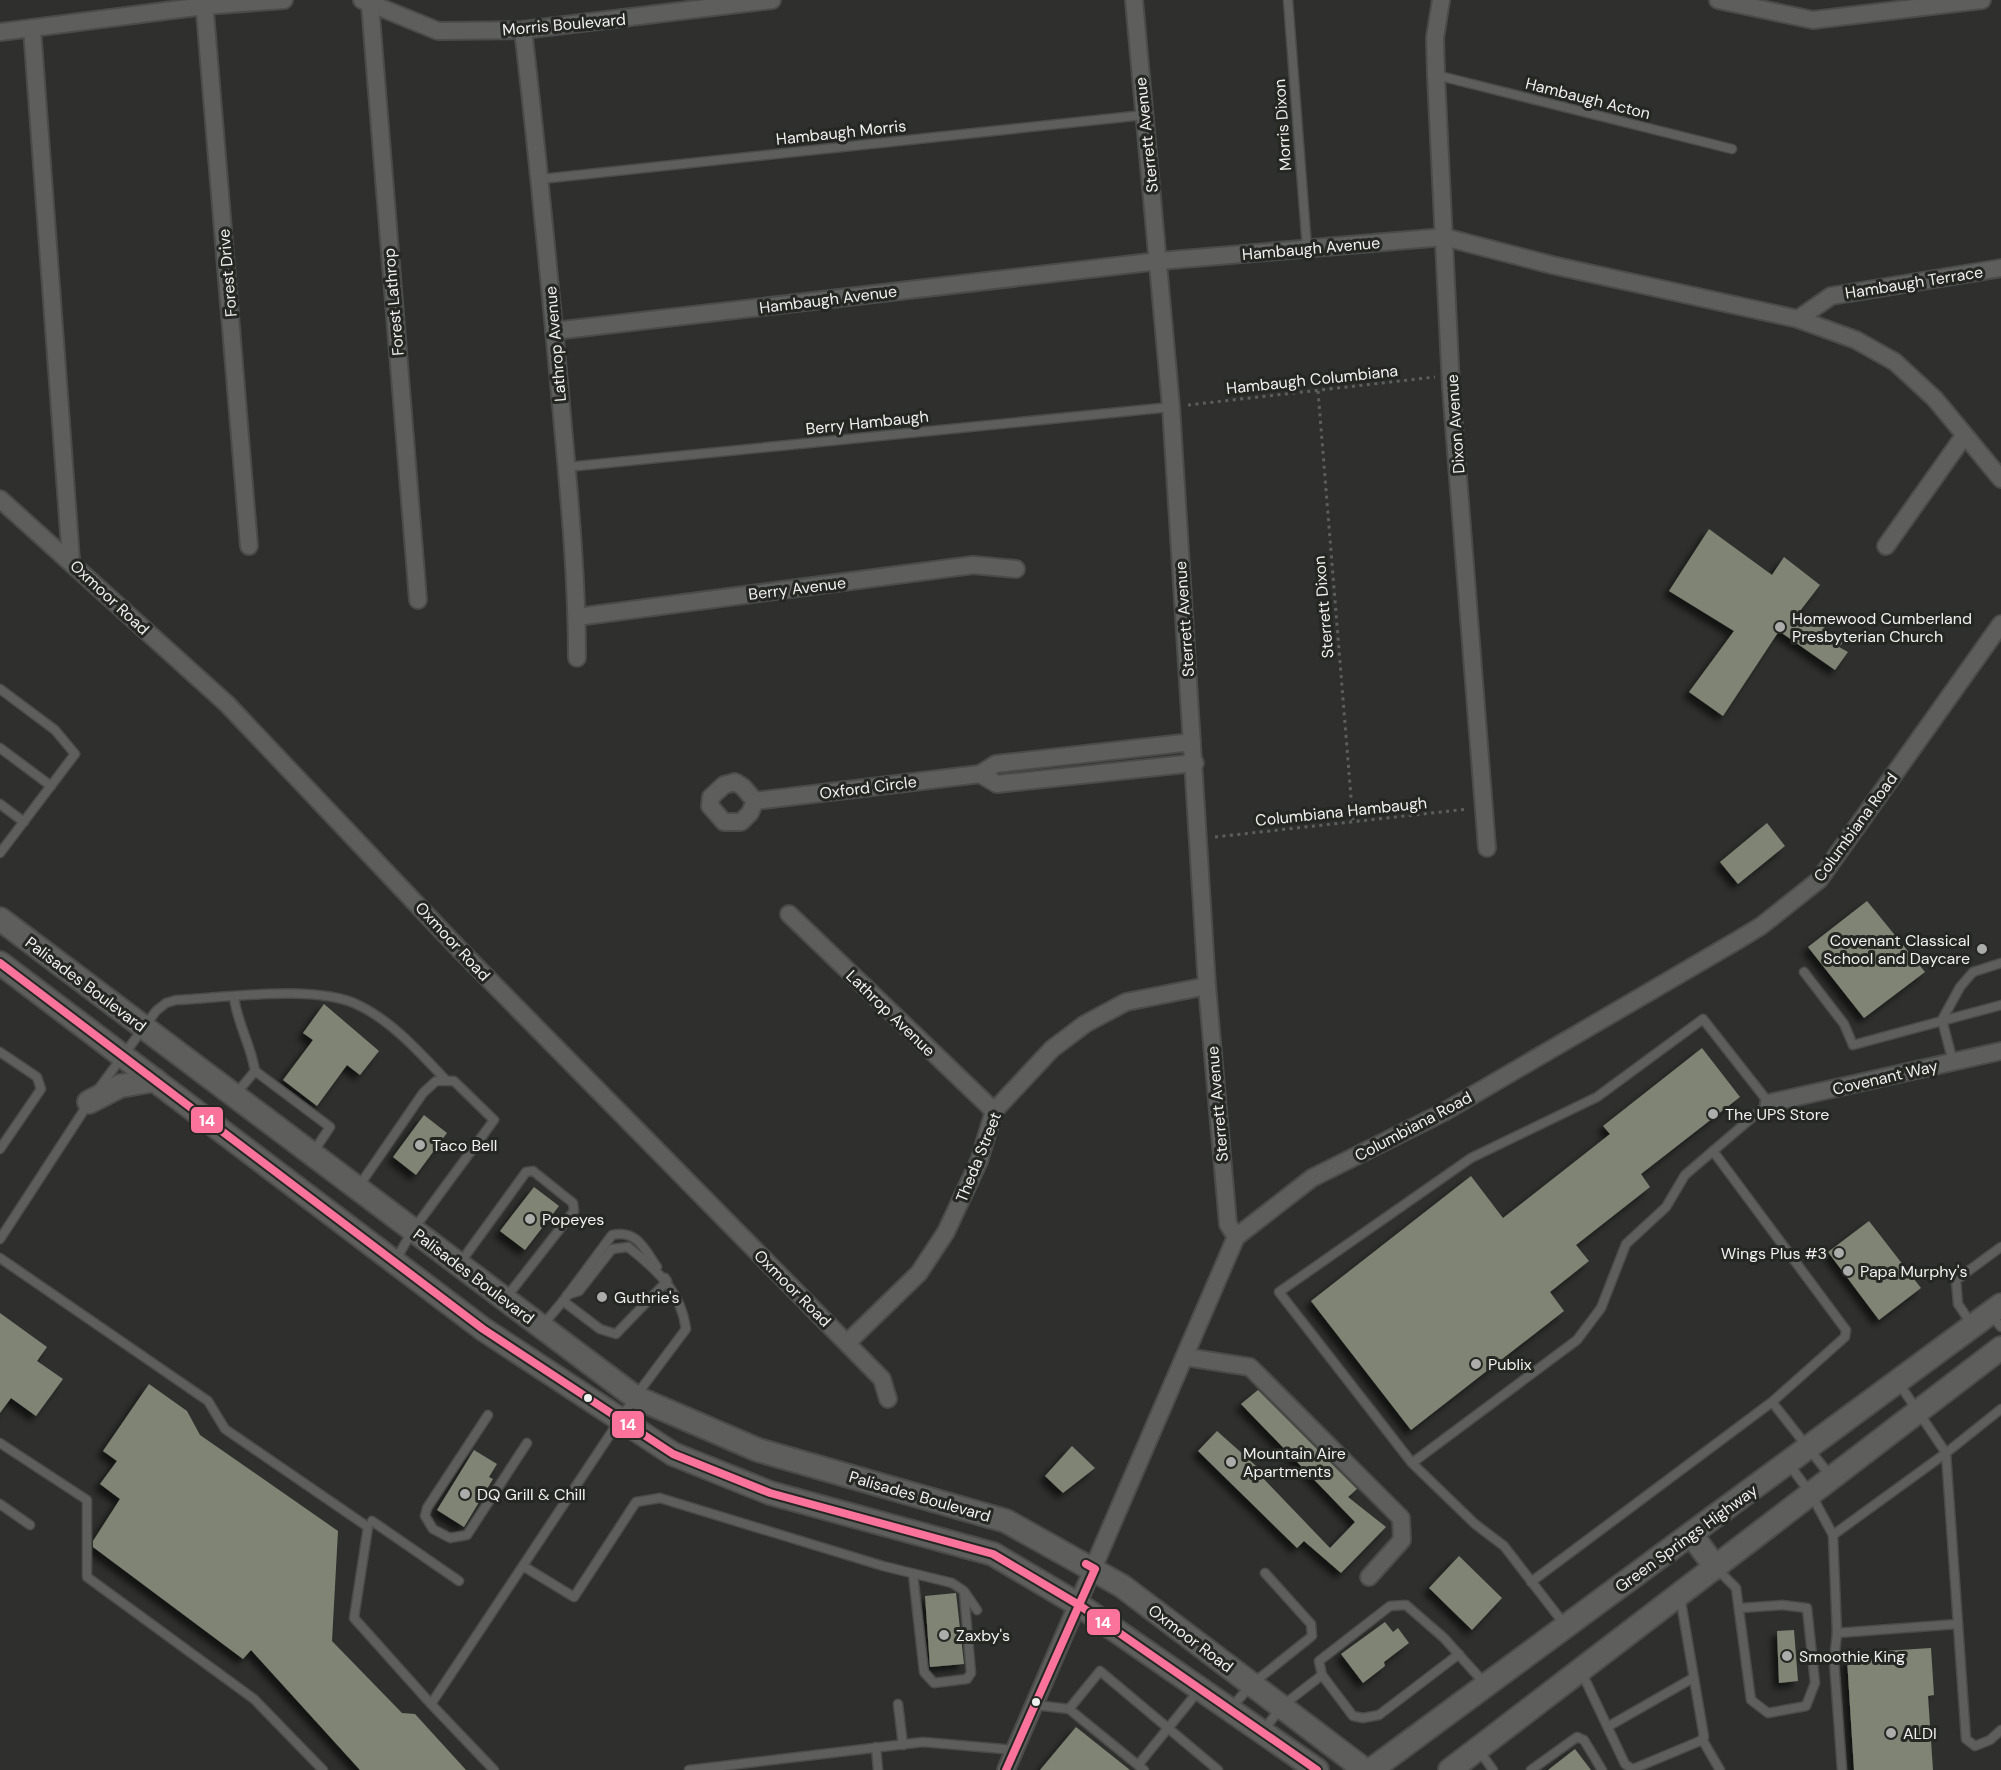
<svg xmlns="http://www.w3.org/2000/svg" width="2001" height="1770" viewBox="0 0 2001 1770" font-family="'DM Sans',sans-serif">
	<defs>
		<filter id="shadow"><feDropShadow dx="-5.5" dy="5.5" stdDeviation="3" flood-color="#0009"/></filter>
	</defs>
	<rect width="100%" height="100%" fill="#2f2f2e"/>
	<g fill="#7f8474" filter="url(#shadow)">
		<path d="M1709,529L1772,575L1784,557L1820,585L1800,611L1844,641L1839,647L1848,652L1835,670L1779,631L1723,716L1689,692L1734,631L1669,591Z"/>
		<path d="M1767,823L1785,846L1738,884L1720,862Z"/>
		<path d="M1867,901L1925,972L1864,1018L1808,947Z"/>
		<path d="M324,1004L379,1051L360,1075L347,1065L317,1106L283,1080L313,1040L303,1033Z"/>
		<path d="M1702,1048L1740,1097L1641,1174L1650,1187L1576,1245L1589,1261L1550,1292L1564,1311L1411,1430L1311,1301L1471,1176L1503,1218L1610,1134L1603,1126Z"/>
		<path d="M424,1115L447,1133L416,1175L393,1157Z"/>
		<path d="M534,1187L559,1206L525,1250L500,1231Z"/>
		<path d="M1869,1221L1921,1288L1879,1320L1828,1252Z"/>
		<path d="M0,1313L47,1347L37,1361L63,1379L36,1416L11,1398L0,1413Z"/>
		<path d="M149,1384L187,1411L200,1435L338,1531L332,1641L402,1713L415,1714L466,1770H360L251,1650L243,1659L93,1547V1541L120,1499L100,1484L117,1461L103,1451Z"/>
		<path d="M1258,1390L1357,1489L1348,1497L1386,1527L1341,1573L1304,1541L1297,1548L1198,1451L1217,1431L1264,1473L1261,1476L1330,1548L1355,1522L1241,1404Z"/>
		<path d="M1072,1446L1095,1468L1063,1493L1045,1476Z"/>
		<path d="M474,1450L497,1464L489,1477L493,1479L464,1527L437,1510Z"/>
		<path d="M1459,1556L1502,1598L1472,1630L1429,1588Z"/>
		<path d="M956,1593L964,1664L930,1667L925,1596Z"/>
		<path d="M1385,1622L1393,1632L1398,1628L1409,1643L1384,1662L1385,1666L1363,1683L1341,1654Z"/>
		<path d="M1794,1630L1798,1681L1779,1683L1777,1631Z"/>
		<path d="M1931,1648L1934,1695L1928,1696L1933,1770H1854L1847,1659L1884,1657V1651Z"/>
		<path d="M1076,1727L1130,1770H1040Z"/>
		<path d="M1575,1749L1591,1770H1548Z"/>
	</g>
	<g fill="none" stroke-linecap="round" stroke-linejoin="round">
		<defs>
			<g id="lane">
				<path d="M1288,0L1307,248"/>
				<path d="M1436,75L1732,149"/>
				<path d="M541,179L1144,115"/>
				<path d="M567,467L1171,407"/>
				<path d="M0,689L55,730L75,754L0,853"/>
				<path d="M0,748L51,786"/>
				<path d="M0,804L24,822"/>
				<path d="M1804,972L1844,1024L1853,1045L2001,1005"/>
				<path d="M234,997C237,1023 251,1045 255,1071"/>
				<path d="M0,1052L37,1077L41,1089L0,1149"/>
				<path d="M1953,1062L1942,1020L1960,987L1973,972L2001,963"/>
				<path d="M97,1091L156,1011L166,1003L176,1000C224,998 316,984 358,1005C392,1021 419,1052 445,1079"/>
				<path d="M235,1095L255,1071L330,1127L312,1154"/>
				<path d="M359,1186L423,1093L436,1081H454L494,1120L413,1230L395,1261"/>
				<path d="M0,1239L88,1104"/>
				<path d="M0,1258L208,1401L225,1429L368,1527L354,1618L431,1704"/>
				<path d="M460,1263L526,1172L533,1171L573,1203L574,1211L505,1299"/>
				<path d="M563,1301L612,1235C637,1229 645,1250 657,1267"/>
				<path d="M1990,1314L2001,1327"/>
				<path d="M1972,1325L1958,1304L1956,1280L2001,1247"/>
				<path d="M542,1326L563,1301L600,1329L616,1334L667,1281L665,1278"/>
				<path d="M1772,1402L1832,1478"/>
				<path d="M2001,1409L1946,1453L1966,1739L1975,1746L1990,1740L2001,1730"/>
				<path d="M488,1415L427,1508L425,1516L433,1529L450,1538L467,1535L527,1443"/>
				<path d="M0,1443L87,1500V1577L254,1699L323,1770"/>
				<path d="M1412,1463L1279,1292L1471,1158L1597,1097L1703,1019L1769,1103L1685,1175L1666,1207L1626,1244L1601,1308L1577,1340L1412,1463L1475,1524L1504,1546L1565,1625"/>
				<path d="M1788,1463L1811,1494L1833,1535L1946,1453L1898,1382"/>
				<path d="M0,1504L30,1525"/>
				<path d="M372,1521L459,1581"/>
				<path d="M1833,1535L1837,1633L1958,1624"/>
				<path d="M523,1566L574,1597L636,1502L660,1498L883,1566L952,1583L964,1591L977,1610"/>
				<path d="M1716,1568L1736,1588L1751,1700L1768,1713L1806,1706L1815,1683L1807,1608L1782,1605L1740,1608"/>
				<path d="M913,1574L924,1672L934,1683L967,1679L971,1673L964,1592"/>
				<path d="M1531,1582L1772,1402L1845,1337L1846,1330L1713,1151"/>
				<path d="M1837,1633L1834,1661L1842,1770"/>
				<path d="M1581,1671L1625,1764L1634,1770"/>
				<path d="M1322,1675L1319,1661L1390,1606L1406,1605L1444,1638L1486,1685"/>
				<path d="M898,1704L903,1745"/>
				<path d="M1035,1705L1069,1709L1144,1770"/>
				<path d="M1069,1709L1100,1671L1218,1770"/>
				<path d="M1230,1709L1252,1684L1312,1636L1311,1624L1265,1573"/>
				<path d="M1609,1726L1693,1678"/>
				<path d="M1263,1731L1282,1706L1322,1675L1353,1716L1363,1718L1379,1715L1459,1654"/>
				<path d="M1702,1739L1720,1770"/>
				<path d="M876,1747L878,1770"/>
				<path d="M1478,1749L1493,1770"/>
				<path d="M1138,1765L1200,1689"/>
				<path d="M1633,1769L1700,1741L1704,1737L1680,1596"/>
				<path d="M494,1770L431,1704L635,1397L686,1329C681,1291 656,1269 628,1247L612,1249L579,1291L567,1295"/>
				<path d="M689,1770L923,1742L1015,1750"/>
				<path d="M1531,1770L1577,1737L1584,1740L1602,1770"/>
			</g>
			<g id="street">
				<path d="M204,0L249,546"/>
				<path d="M362,0L438,31L523,30L772,0"/>
				<path d="M372,0L370,4L418,600"/>
				<path d="M1134,0L1171,407L1207,986L1228,1224L1236,1237"/>
				<path d="M1441,0L1435,38L1436,75L1451,387L1487,848"/>
				<path d="M1718,0L1813,20L1982,0"/>
				<path d="M32,28L71,560"/>
				<path d="M523,30C537,147 548,265 559,382C567,474 577,566 577,658"/>
				<path d="M0,32L204,6L284,0"/>
				<path d="M1798,319L1831,296L2001,268"/>
				<path d="M554,331L1159,261L1444,237L1552,265L1798,319L1856,340L1895,362L1935,399L2001,479"/>
				<path d="M0,499L227,704L460,950L882,1379L888,1399"/>
				<path d="M1886,546L1964,436"/>
				<path d="M577,617L973,565L1016,569"/>
				<path d="M980,774L997,784L1195,763"/>
				<path d="M735,782L743,787L755,801L750,813L741,822H724L710,806L711,797L724,785Z"/>
				<path d="M755,801L980,774L996,764L1192,742"/>
				<path d="M789,914L994,1111"/>
				<path d="M1769,1103L2001,1051"/>
				<path d="M847,1343L919,1273L946,1232L979,1161L994,1111L1052,1049L1085,1024L1126,1002L1207,986"/>
				<path d="M1186,1357L1250,1367L1401,1518L1402,1540L1369,1577"/>
				<path d="M1006,1770L1236,1237L1312,1178L1444,1112L1738,940L1761,926L1819,880L2001,624"/>
			</g>
			<g id="secondary">
				<path d="M0,919L635,1397L758,1450L1006,1521L1122,1586L1365,1770"/>
				<path d="M0,963L483,1329L673,1454L770,1493L993,1554L1079,1605L1317,1770"/>
				<path d="M89,1102L120,1086L155,1080"/>
				<path d="M1691,1534L1716,1568"/>
				<path d="M1371,1770L2001,1305"/>
				<path d="M1450,1770L2001,1348"/>
			</g>
		</defs>
		<use href="#lane" stroke="#4b4b4a" stroke-width="11"/>
		<use href="#street" stroke="#4b4b4a" stroke-width="20"/>
		<use href="#secondary" stroke="#4b4b4a" stroke-width="26"/>
		<g stroke="#5e5e5d" stroke-width="3" stroke-dasharray="3 4.5" stroke-linecap="butt">
			<path d="M1318,391L1353,822"/>
			<path d="M1188,405L1435,377"/>
			<path d="M1215,837L1468,809"/>
		</g>
		<use href="#lane" stroke="#5e5e5d" stroke-width="8"/>
		<use href="#street" stroke="#5e5e5d" stroke-width="16"/>
		<use href="#secondary" stroke="#5e5e5d" stroke-width="22"/>
		<defs>
			<g id="bus-1">
				<path d="M0,963L483,1329L673,1454L770,1493L993,1554L1079,1605L1317,1770"/>
				<path d="M1006,1770L1095,1569L1086,1564"/>
			</g>
		</defs>
		<use href="#bus-1" stroke="#252723" stroke-width="12"/>
		<use href="#bus-1" stroke="#fb739b" stroke-width="8"/>
	</g>
	<g fill="#acacab" stroke="#252723" stroke-width="2">
		<circle cx="1780" cy="627" r="6"/>
		<circle cx="1982" cy="949" r="6"/>
		<circle cx="1713" cy="1114" r="6"/>
		<circle cx="420" cy="1145" r="6"/>
		<circle cx="530" cy="1219" r="6"/>
		<circle cx="1839" cy="1253" r="6"/>
		<circle cx="1848" cy="1271" r="6"/>
		<circle cx="602" cy="1297" r="6"/>
		<circle cx="1476" cy="1364" r="6"/>
		<circle cx="1231" cy="1462" r="6"/>
		<circle cx="465" cy="1494" r="6"/>
		<circle cx="944" cy="1635" r="6"/>
		<circle cx="1787" cy="1656" r="6"/>
		<circle cx="1891" cy="1733" r="6"/>
	</g>
	<g fill="#f0f0ee" stroke="#252723" stroke-width="2">
		<circle cx="588" cy="1398" r="5"/>
		<circle cx="1036" cy="1702" r="5"/>
	</g>
	<g text-anchor="middle" stroke-width="6" stroke-linejoin="round" paint-order="stroke">
		<g font-size="16" fill="#f0f0ee" stroke="#252723">
			<text transform="translate(564 24) rotate(-5)" y="6">Morris Boulevard</text>
			<text transform="translate(1588 98) rotate(14)" y="6">Hambaugh Acton</text>
			<text transform="translate(1282 125) rotate(-94)" y="6">Morris Dixon</text>
			<text transform="translate(841 132) rotate(-6)" y="6">Hambaugh Morris</text>
			<text transform="translate(1146 135) rotate(-96)" y="6">Sterrett Avenue</text>
			<text transform="translate(1311 248) rotate(-5)" y="6">Hambaugh Avenue</text>
			<text transform="translate(227 273) rotate(-95)" y="6">Forest Drive</text>
			<text transform="translate(1914 282) rotate(-9)" y="6">Hambaugh Terrace</text>
			<text transform="translate(828 299) rotate(-7)" y="6">Hambaugh Avenue</text>
			<text transform="translate(393 302) rotate(-95)" y="6">Forest Lathrop</text>
			<text transform="translate(555 344) rotate(-95)" y="6">Lathrop Avenue</text>
			<text transform="translate(1312 379) rotate(-6)" y="6">Hambaugh Columbiana</text>
			<text transform="translate(867 422) rotate(-6)" y="6">Berry Hambaugh</text>
			<text transform="translate(1455 424) rotate(-94)" y="6">Dixon Avenue</text>
			<text transform="translate(797 588) rotate(-7)" y="6">Berry Avenue</text>
			<text transform="translate(110 597) rotate(43)" y="6">Oxmoor Road</text>
			<text transform="translate(1323 607) rotate(-95)" y="6">Sterrett Dixon</text>
			<text transform="translate(1184 619) rotate(-94)" y="6">Sterrett Avenue</text>
			<text transform="translate(868 787) rotate(-7)" y="6">Oxford Circle</text>
			<text transform="translate(1341 811) rotate(-6)" y="6">Columbiana Hambaugh</text>
			<text transform="translate(1855 827) rotate(-54)" y="6">Columbiana Road</text>
			<text transform="translate(453 941) rotate(47)" y="6">Oxmoor Road</text>
			<text transform="translate(86 984) rotate(37)" y="6">Palisades Boulevard</text>
			<text transform="translate(891 1013) rotate(44)" y="6">Lathrop Avenue</text>
			<text transform="translate(1885 1077) rotate(-13)" y="6">Covenant Way</text>
			<text transform="translate(1217 1104) rotate(-95)" y="6">Sterrett Avenue</text>
			<text transform="translate(1413 1126) rotate(-28)" y="6">Columbiana Road</text>
			<text transform="translate(978 1157) rotate(-68)" y="6">Theda Street</text>
			<text transform="translate(474 1276) rotate(37)" y="6">Palisades Boulevard</text>
			<text transform="translate(793 1288) rotate(45)" y="6">Oxmoor Road</text>
			<text transform="translate(920 1496) rotate(16)" y="6">Palisades Boulevard</text>
			<text transform="translate(1686 1538) rotate(-36)" y="6">Green Springs Highway</text>
			<text transform="translate(1191 1638) rotate(37)" y="6">Oxmoor Road</text>
		</g>
		<g font-size="16" fill="#f0f0ee" stroke="#252723" text-anchor="start">
			<text x="1792" y="624">Homewood Cumberland<tspan x="1792" dy="18">Presbyterian Church</tspan></text>
			<text x="1970" y="946" text-anchor="end">Covenant Classical<tspan x="1970" dy="18">School and Daycare</tspan></text>
			<text x="1725" y="1120">The UPS Store</text>
			<text x="432" y="1151">Taco Bell</text>
			<text x="542" y="1225">Popeyes</text>
			<text x="1827" y="1259" text-anchor="end">Wings Plus #3</text>
			<text x="1860" y="1277">Papa Murphy's</text>
			<text x="614" y="1303">Guthrie's</text>
			<text x="1488" y="1370">Publix</text>
			<text x="1243" y="1459">Mountain Aire<tspan x="1243" dy="18">Apartments</tspan></text>
			<text x="477" y="1500">DQ Grill &amp; Chill</text>
			<text x="956" y="1641">Zaxby's</text>
			<text x="1799" y="1662">Smoothie King</text>
			<text x="1903" y="1739">ALDI</text>
		</g>
	</g>
	<g stroke="#252723" stroke-width="2">
		<rect x="190" y="1106" width="34" height="28" rx="6" fill="#fb739b"/>
		<rect x="611" y="1410" width="34" height="29" rx="6" fill="#fb739b"/>
		<rect x="1086" y="1608" width="35" height="28" rx="6" fill="#fb739b"/>
	</g>
	<g font-size="16" text-anchor="middle" font-weight="bold" fill="#fff">
		<text x="207" y="1126">14</text>
		<text x="628" y="1430">14</text>
		<text x="1103" y="1628">14</text>
	</g>
</svg>
